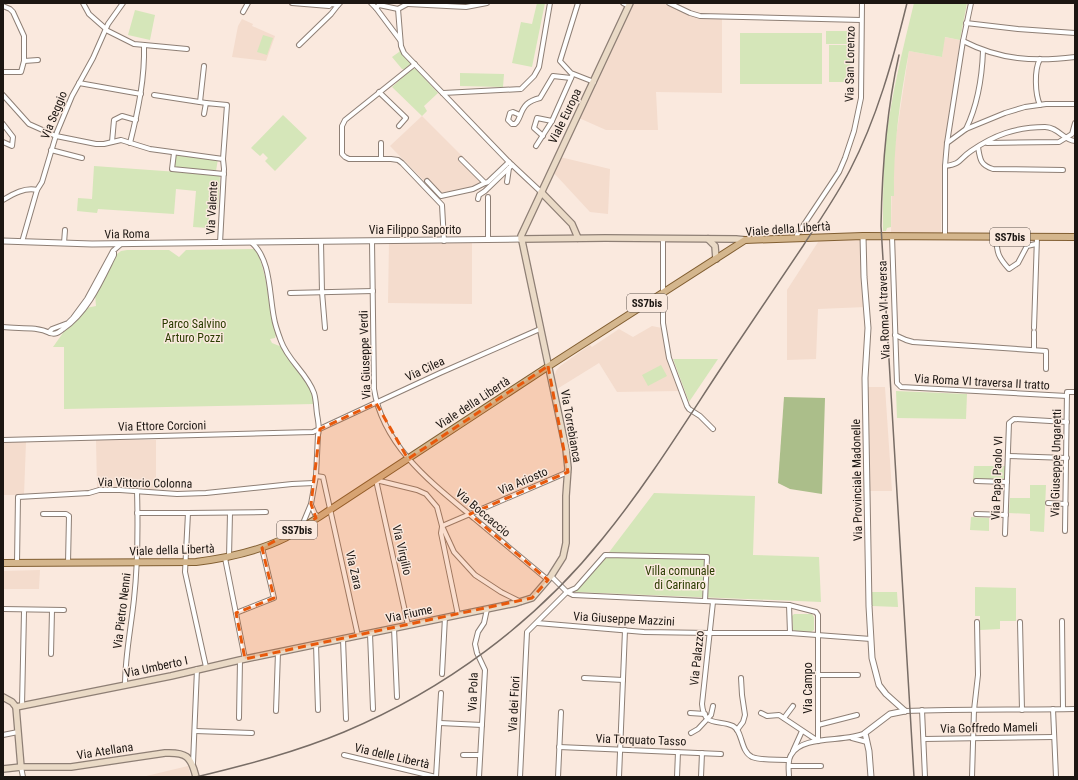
<svg xmlns="http://www.w3.org/2000/svg" width="1078" height="780" viewBox="0 0 1078 780" font-family="'Roboto Condensed',sans-serif">
	<rect width="100%" height="100%" fill="#fae9de"/>
	<g fill="#f4dccd">
		<path d="M632,3H663L689,15L700,18H722V93L656,92L658,130H606L579,118Z"/>
		<path d="M242,19L253,24L252,26L275,36L266,61L232,57L238,26Z"/>
		<path d="M944,37L960,40L942,164L941,235L891,234L892,164L909,51L942,57Z"/>
		<path d="M422,116L488,182L484,187L441,198L390,146Z"/>
		<path d="M560,157L610,169L608,214L590,212L553,172Z"/>
		<path d="M862,238L866,307L818,309L816,359L787,360V290L820,239Z"/>
		<path d="M389,241L472,242V304L388,303Z"/>
		<path d="M652,326L662,328L668,362L679,391L617,392L599,363L557,389L554,378L556,371L560,366L590,345L592,347L619,329L633,337Z"/>
		<path d="M866,387H885L892,491H868Z"/>
		<path d="M96,440H156V491L137,490L123,487L97,488Z"/>
		<path d="M3,442H26L24,495H3Z"/>
		<path d="M40,570L39,589H3V571Z"/>
		<path d="M188,766L191,777H142Z"/>
	</g>
	<g fill="#d5e6b9">
		<path d="M537,3H545L532,67L512,63L521,22L532,24Z"/>
		<path d="M914,3H967L960,40L945,37L942,57L909,51C900,99 893,147 894,196H891V227L887,228L886,231H883C883,200 883,169 886,139C892,93 903,48 914,3Z"/>
		<path d="M135,10L155,15L150,40L128,35Z"/>
		<rect x="826" y="31" width="24" height="13"/>
		<rect x="740" y="33" width="82" height="51"/>
		<path d="M263,35L273,38L267,55L257,52Z"/>
		<rect x="829" y="45" width="21" height="37"/>
		<path d="M400,48L403,55L413,63L406,70L402,69L392,57L399,52Z"/>
		<path d="M412,69H416L438,93L424,106L427,111L422,116L392,87Z"/>
		<path d="M460,73L504,74L503,87L460,86Z"/>
		<path d="M283,115L307,138L275,171L265,161L268,158L263,153L260,156L251,148Z"/>
		<path d="M176,154L218,159L216,171L174,167Z"/>
		<path d="M94,166L220,175L218,208H210L208,228L193,227L196,191L176,189L174,214L98,209L97,213L77,211L78,198L92,199Z"/>
		<path d="M255,249L259,255L265,277L271,310L277,332L275,338L270,339L272,343L282,347L304,378L312,393L314,404L64,409V347H53L65,330L71,326L86,308L96,306L95,295L117,254L121,251L127,250H169L179,257L186,250Z"/>
		<path d="M673,359H718L689,402Z"/>
		<path d="M661,365L667,376L648,386L642,375Z"/>
		<path d="M896,391L967,394L966,419L897,418Z"/>
		<path d="M974,466H1005V480L973,479Z"/>
		<path d="M1030,485H1046L1044,532L1030,531V514L1009,513L1010,498H1030Z"/>
		<path d="M654,493L755,496L753,555L819,557L821,602L574,592L610,551Z"/>
		<path d="M971,517L989,518V531L970,530Z"/>
		<path d="M975,587L1016,588V621H1000V629L980,630V616H975Z"/>
		<path d="M872,592H897L898,607L872,606Z"/>
		<path d="M794,614H812L814,617V630L811,632L795,631L793,630L792,616Z"/>
	</g>
	<path fill="#abbe8a" d="M784,397L825,398L822,494L790,489L778,483Z"/>
	<g fill="none" stroke-linecap="round" stroke-linejoin="round">
		<defs>
			<g id="minor">
				<path d="M83,3L89,14L106,29"/>
				<path d="M292,3L329,6L331,4L338,5L340,3"/>
				<path d="M371,3L376,8L400,40"/>
				<path d="M578,3L560,61L571,73L594,82"/>
				<path d="M623,3L629,6"/>
				<path d="M669,3L690,13L700,16L861,20"/>
				<path d="M408,4L466,7L487,3"/>
				<path d="M3,6L10,9L13,12L24,36V61L21,72H3"/>
				<path d="M376,8L379,5L398,9"/>
				<path d="M398,9L401,46L404,53L509,162L541,192"/>
				<path d="M398,9L409,3"/>
				<path d="M243,12L248,3"/>
				<path d="M966,23L1018,29L1075,33"/>
				<path d="M106,30L134,44L187,49"/>
				<path d="M963,41C1000,60 1034,62 1075,57"/>
				<path d="M299,45L331,14L338,5"/>
				<path d="M24,61L38,60"/>
				<path d="M415,64L345,120L342,126V154L345,157L349,159H391L398,160L402,163L442,205L444,241"/>
				<path d="M79,83L141,94"/>
				<path d="M379,92L406,118L399,126"/>
				<path d="M443,93L521,89L534,76L539,67L550,3"/>
				<path d="M3,95L29,124L56,136L96,144H104L121,140L150,149L223,159L224,169L220,243"/>
				<path d="M154,95L206,103"/>
				<path d="M200,102L204,66"/>
				<path d="M1040,105C1035,94 1034,70 1040,59"/>
				<path d="M204,114L206,103L227,105L223,159"/>
				<path d="M520,115L513,112L510,113L508,120L512,124H515C518,122 518,120 520,116C524,105 528,101 540,98L553,76L571,78"/>
				<path d="M3,124L13,137L12,146L3,142"/>
				<path d="M966,129C978,104 982,79 983,51"/>
				<path d="M543,136L534,128L537,118L552,121"/>
				<path d="M112,142L114,120L122,116L136,120"/>
				<path d="M130,143C138,111 145,78 144,45"/>
				<path d="M947,143L966,129L1005,113L1025,107L1046,104H1075"/>
				<path d="M987,143L1059,142L1072,134L1075,123"/>
				<path d="M536,146L552,121L572,76"/>
				<path d="M978,147C980,159 980,165 993,169L1063,170"/>
				<path d="M51,150L82,158"/>
				<path d="M174,153L172,169L224,174"/>
				<path d="M381,159V143"/>
				<path d="M461,159L485,183L488,182L509,162"/>
				<path d="M945,166C962,164 959,159 971,151C994,135 1016,127 1045,127C1058,127 1063,140 1075,141"/>
				<path d="M427,181L441,196L473,189L485,183"/>
				<path d="M507,182L509,168"/>
				<path d="M478,199L479,195L485,191L512,165"/>
				<path d="M3,200C13,194 25,187 37,190"/>
				<path d="M892,236L897,383L901,387L1067,396"/>
				<path d="M945,237V166L947,143L963,41L971,3"/>
				<path d="M996,237C997,253 998,257 1009,269L1018,263L1027,246L1036,244"/>
				<path d="M663,238V323L669,358L687,406L689,409L700,416L713,429"/>
				<path d="M797,238V235L839,172L845,158L854,131L861,98L862,3"/>
				<path d="M488,240V197"/>
				<path d="M372,241L374,389C383,447 433,484 475,519C499,539 524,560 548,580"/>
				<path d="M22,242L37,190L42,182L57,132L72,96L93,58L108,24L123,3"/>
				<path d="M321,242L322,292L325,328"/>
				<path d="M64,243L65,230"/>
				<path d="M252,243C271,260 269,293 274,318C275,325 278,333 281,341C288,361 307,373 314,393C316,399 316,407 317,414C318,421 320,428 318,435L316,476L311,504L301,528"/>
				<path d="M114,250V255C101,281 88,312 63,329C59,332 56,335 50,333V331L52,329L68,323L73,318L87,299L113,251L121,244"/>
				<path d="M290,293L373,291"/>
				<path d="M3,327C18,329 36,326 50,333"/>
				<path d="M1034,328L1037,237"/>
				<path d="M895,335L906,340L913,342L1046,351V369"/>
				<path d="M1034,350V332"/>
				<path d="M3,440L313,432L440,373L540,329"/>
				<path d="M1008,456L1067,458"/>
				<path d="M316,476L323,477L358,636"/>
				<path d="M976,481L1007,482"/>
				<path d="M1048,503L1066,504"/>
				<path d="M311,505L315,514L319,517"/>
				<path d="M137,513H188L266,512"/>
				<path d="M188,513L185,572L206,667"/>
				<path d="M43,514H66L69,516L68,563"/>
				<path d="M976,514L1006,515"/>
				<path d="M442,526L568,472"/>
				<path d="M442,527L441,533L458,615"/>
				<path d="M1065,531L1067,392H1075"/>
				<path d="M1005,534L1009,423L1014,419L1067,422"/>
				<path d="M229,557L230,513"/>
				<path d="M225,558L245,659"/>
				<path d="M17,563L18,497L89,493L99,490H120L177,494L206,493L292,484L314,483"/>
				<path d="M551,576L567,592L573,595L789,605L816,612L818,615V741"/>
				<path d="M713,602L702,704C704,728 718,719 733,726C743,731 740,751 752,757C763,761 778,759 789,760"/>
				<path d="M789,605L790,633L871,639"/>
				<path d="M3,609L64,610"/>
				<path d="M236,613L274,598L262,548"/>
				<path d="M1062,621L1063,709"/>
				<path d="M1020,622L1022,710"/>
				<path d="M537,623L644,632L710,633H790"/>
				<path d="M408,625L376,480L417,490L426,494L437,507L442,526L454,552L475,575L501,592L521,602"/>
				<path d="M394,628L397,697"/>
				<path d="M370,634L373,709"/>
				<path d="M343,639L346,719"/>
				<path d="M316,644L318,710"/>
				<path d="M51,654L52,610"/>
				<path d="M442,674L445,617"/>
				<path d="M818,675H858"/>
				<path d="M584,678L623,680"/>
				<path d="M125,685C125,656 131,628 134,599C138,563 138,527 137,491"/>
				<path d="M22,706L24,612"/>
				<path d="M1053,709L1056,777"/>
				<path d="M922,710L925,777"/>
				<path d="M276,711L278,652"/>
				<path d="M905,711C962,709 1018,710 1075,709"/>
				<path d="M690,713L705,714"/>
				<path d="M761,713L767,716L779,715L818,741"/>
				<path d="M239,718L240,660"/>
				<path d="M784,718L793,706"/>
				<path d="M440,723L482,725"/>
				<path d="M818,725L857,715"/>
				<path d="M737,730L743,722L745,715L742,695L741,678"/>
				<path d="M195,731L252,733"/>
				<path d="M691,733L698,729L711,715L713,706"/>
				<path d="M3,735L18,732"/>
				<path d="M852,738L867,742"/>
				<path d="M924,739L1054,737"/>
				<path d="M559,747L721,754"/>
				<path d="M793,751L802,731"/>
				<path d="M344,755L436,777"/>
				<path d="M463,755H480"/>
				<path d="M193,763L197,669"/>
				<path d="M789,766H821"/>
				<path d="M21,767L23,777"/>
				<path d="M436,777L441,693"/>
				<path d="M479,777L485,670L477,653L475,644L478,632L484,623L487,609"/>
				<path d="M520,777L527,632L567,592L576,588L605,555L707,557L705,601"/>
				<path d="M558,777L561,712"/>
				<path d="M619,777L625,630"/>
				<path d="M677,777L678,752"/>
				<path d="M701,777L702,753"/>
				<path d="M789,777C789,770 787,761 791,755C802,734 846,743 865,733"/>
				<path d="M972,777L974,710L978,675L977,622"/>
			</g>
			<g id="tertiary">
				<path d="M863,236L864,277L868,328L865,378L869,606L872,658L879,685L886,694L905,711"/>
				<path d="M3,241L92,244L521,239"/>
				<path d="M871,777L869,751L865,733L890,714L905,711"/>
			</g>
			<g id="secondary">
				<path d="M541,192L572,224L578,238"/>
				<path d="M521,239L605,238L736,239L745,240"/>
				<path d="M708,239L715,246L716,259"/>
				<path d="M3,697L12,702L16,707L21,767"/>
				<path d="M16,707L171,676L240,660L516,603L532,598L551,576L563,557L566,543V496L568,468L566,449L521,236L630,3"/>
				<path d="M3,769L21,767H71L165,753C186,752 191,756 196,777"/>
			</g>
			<path id="primary" d="M3,563L196,562C227,558 257,552 285,538C296,532 308,524 319,517L552,364L745,240L863,236L1075,237"/>
		</defs>
		<use href="#minor" stroke="#8e7f75" stroke-width="6"/>
		<use href="#tertiary" stroke="#8e7f75" stroke-width="7"/>
		<use href="#secondary" stroke="#8e7f75" stroke-width="8"/>
		<use href="#primary" stroke="#815e31" stroke-width="8"/>
		<use href="#minor" stroke="#fff" stroke-width="4"/>
		<use href="#tertiary" stroke="#fff" stroke-width="5"/>
		<use href="#secondary" stroke="#eadac6" stroke-width="5.5"/>
		<use href="#primary" stroke="#d4b68d" stroke-width="6"/>
		<g stroke="#786d66" stroke-width="1.5">
			<path d="M899,55C886,112 882,167 881,226L914,777"/>
			<path d="M196,777C246,765 296,752 344,732C444,690 535,623 603,538C652,478 692,411 735,347C758,313 781,279 803,246C819,221 836,197 850,170C877,118 893,60 907,3"/>
		</g>
	</g>
	<path fill="#e8590c" fill-opacity="0.2" stroke="#e8590c" stroke-width="3" stroke-dasharray="8 5" stroke-linejoin="round" d="M548,366L568,472L470,514L548,580L532,598L245,659L236,613L274,598L262,548L316,518L311,504L320,429L376,403L408,459Z"/>
	<g text-anchor="middle" stroke-width="3" stroke-linejoin="round" paint-order="stroke">
		<g fill="#fae9de" stroke="#5f554f" stroke-width="1">
			<rect x="990" y="228" width="40" height="18" rx="3"/>
			<rect x="627" y="294" width="40" height="18" rx="3"/>
			<rect x="277" y="521" width="40" height="18" rx="3"/>
		</g>
		<g font-size="11" font-weight="bold" fill="#1c1612">
			<text x="1010" y="241">SS7bis</text>
			<text x="647" y="307">SS7bis</text>
			<text x="297" y="534">SS7bis</text>
		</g>
		<g font-size="12" fill="#1c1612" stroke="#fae9de">
			<text transform="translate(850 64) rotate(-89)" y="4">Via San Lorenzo</text>
			<text transform="translate(54 115) rotate(-68)" y="4">Via Seggio</text>
			<text transform="translate(565 116) rotate(-64)" y="4">Viale Europa</text>
			<text transform="translate(212 208) rotate(-87)" y="4">Via Valente</text>
			<text transform="translate(788 229) rotate(-4)" y="4">Viale della Libertà</text>
			<text x="415" y="234">Via Filippo Saporito</text>
			<text transform="translate(127 234) rotate(-1)" y="4">Via Roma</text>
			<text transform="translate(884 310) rotate(-92)" y="4">Via Roma VI traversa</text>
			<text transform="translate(365 355) rotate(-92)" y="4">Via Giuseppe Verdi</text>
			<text transform="translate(425 369) rotate(-25)" y="4">Via Cilea</text>
			<text transform="translate(982 382) rotate(3)" y="4">Via Roma VI traversa II tratto</text>
			<text transform="translate(473 403) rotate(-33)" y="4">Viale della Libertà</text>
			<text transform="translate(162 426) rotate(-1)" y="4">Via Ettore Corcioni</text>
			<text transform="translate(571 426) rotate(80)" y="4">Via Torrebianca</text>
			<text transform="translate(1056 463) rotate(-89)" y="4">Via Giuseppe Ungaretti</text>
			<text transform="translate(997 478) rotate(-88)" y="4">Via Papa Paolo VI</text>
			<text transform="translate(857 480) rotate(-91)" y="4">Via Provinciale Madonelle</text>
			<text transform="translate(523 481) rotate(-23)" y="4">Via Ariosto</text>
			<text transform="translate(145 483) rotate(1)" y="4">Via Vittorio Colonna</text>
			<text transform="translate(483 513) rotate(40)" y="4">Via Boccaccio</text>
			<text transform="translate(172 550) rotate(-2)" y="4">Viale della Libertà</text>
			<text transform="translate(402 550) rotate(77)" y="4">Via Virgilio</text>
			<text transform="translate(354 570) rotate(77)" y="4">Via Zara</text>
			<text transform="translate(122 611) rotate(-83)" y="4">Via Pietro Nenni</text>
			<text transform="translate(409 614) rotate(-12)" y="4">Via Fiume</text>
			<text transform="translate(624 619) rotate(3)" y="4">Via Giuseppe Mazzini</text>
			<text transform="translate(697 658) rotate(-84)" y="4">Via Palazzo</text>
			<text transform="translate(156 667) rotate(-12)" y="4">Via Umberto I</text>
			<text transform="translate(808 688) rotate(-90)" y="4">Via Campo</text>
			<text transform="translate(473 692) rotate(-88)" y="4">Via Pola</text>
			<text transform="translate(514 704) rotate(-87)" y="4">Via dei Fiori</text>
			<text transform="translate(989 728) rotate(-1)" y="4">Via Goffredo Mameli</text>
			<text transform="translate(641 740) rotate(2)" y="4">Via Torquato Tasso</text>
			<text transform="translate(105 751) rotate(-9)" y="4">Via Atellana</text>
			<text transform="translate(392 756) rotate(13)" y="4">Via delle Libertà</text>
		</g>
		<g font-size="12" fill="#2b3c00" stroke="#fae9de">
			<text x="194" y="328">Parco Salvino<tspan x="194" dy="14">Arturo Pozzi</tspan></text>
			<text x="680" y="575">Villa comunale<tspan x="680" dy="14">di Carinaro</tspan></text>
		</g>
	</g>
	<rect width="1078" height="780" fill="none" stroke="#1c1612" stroke-width="8"/>
</svg>
